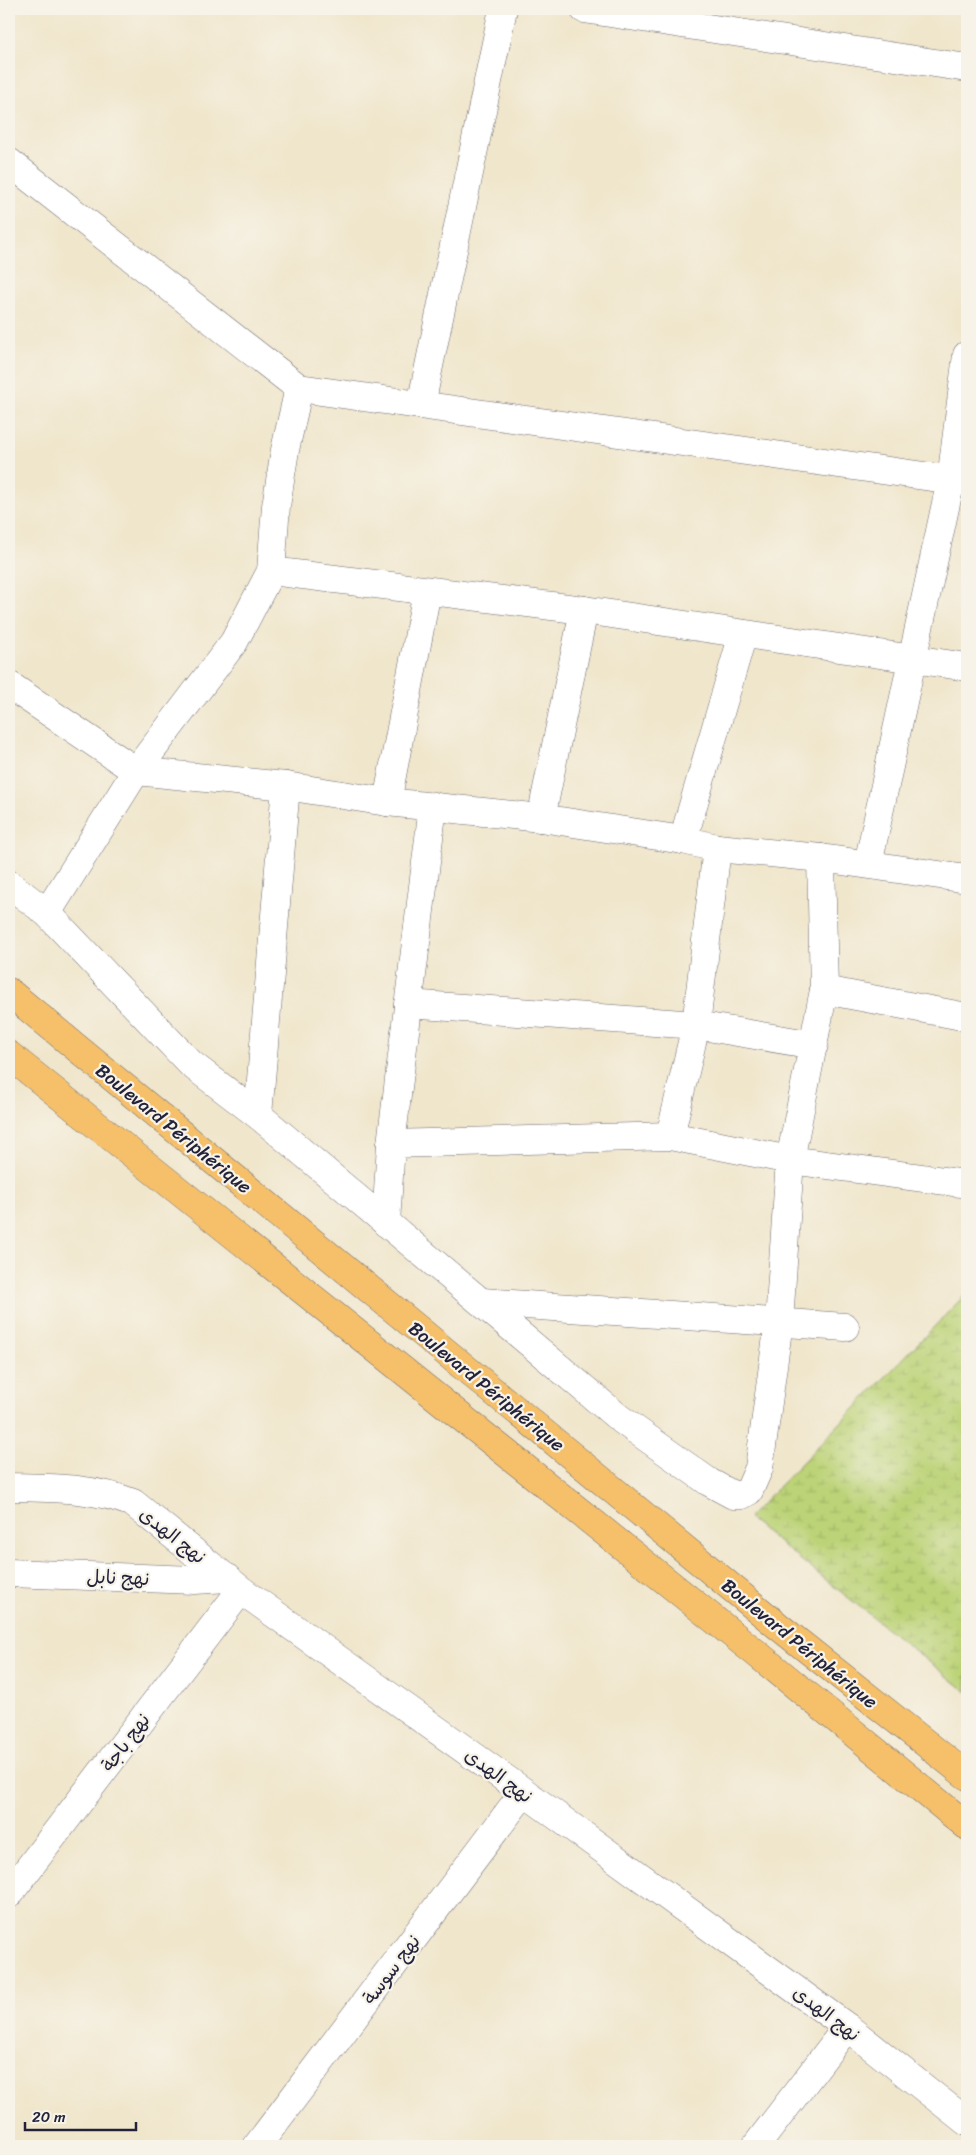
<svg xmlns="http://www.w3.org/2000/svg" width="976" height="2155" viewBox="0 0 976 2155" font-family="Sriracha,'Playpen Sans Arabic',sans-serif">
	<defs>
		<pattern id="wetland-marsh" width="20" height="14" patternUnits="userSpaceOnUse" patternTransform="scale(1.25)"><rect width="20" height="14" fill="#bcd377"/><path d="M1 5h8M5 5V1M11 12h8M15 12V8" fill="none" stroke="#a1b568"/></pattern>
	</defs>
	<rect width="100%" height="100%" fill="#f7f3e8"/>
	<filter id="ink" filterUnits="userSpaceOnUse"><feTurbulence type="fractalNoise" baseFrequency=".02" numOctaves="2"/><feDisplacementMap in="SourceGraphic" scale="10" xChannelSelector="R" yChannelSelector="G"/><feConvolveMatrix kernelMatrix="1 2 1 2 8 2 1 2 1" color-interpolation-filters="sRGB"/></filter>
	<filter id="wash" filterUnits="userSpaceOnUse"><feTurbulence type="fractalNoise" baseFrequency=".0096" numOctaves="4" result="noise"/><feDisplacementMap in="SourceGraphic" scale="20" xChannelSelector="R" yChannelSelector="G"/><feGaussianBlur stdDeviation="1.12" result="paint"/><feColorMatrix in="noise" values="0 0 0 0 0 0 0 0 0 0 0 0 0 0 0 0 0 1.4 0 .05"/><feComposite in="paint" operator="in"/></filter>
	<g filter="url(#wash)">
		<rect width="100%" height="100%" fill="#f0e6cc"/>
		<path fill="url(#wetland-marsh)" stroke="#6f7a59" d="M967,1293V1692L748,1518Z"/>
	</g>
	<g filter="url(#ink)">
		<g fill="none" stroke-linecap="round" stroke-linejoin="round">
			<defs>
				<g id="street">
					<path d="M584,9L967,68"/>
					<path d="M9,162L299,388L967,482"/>
					<path d="M421,405L503,9"/>
					<path d="M271,571L584,610L967,667"/>
					<path d="M9,685L136,771L286,786L387,802L541,818L683,840L717,848L821,858L967,879"/>
					<path d="M387,802L427,591"/>
					<path d="M541,818L584,610"/>
					<path d="M683,840L743,634"/>
					<path d="M868,864L951,480L967,355"/>
					<path d="M9,884L47,913L191,1064L258,1115L619,1418L709,1482L733,1495H742L749,1491L759,1468L779,1322L790,1160L824,990L821,858"/>
					<path d="M47,913L136,771L234,642L271,571L276,506L285,450L299,388"/>
					<path d="M824,990L967,1017"/>
					<path d="M408,1004L696,1025L814,1045"/>
					<path d="M258,1115L286,786"/>
					<path d="M670,1136L696,1025L717,848"/>
					<path d="M391,1144L670,1136L790,1160L967,1184"/>
					<path d="M386,1223L391,1144L433,806"/>
					<path d="M482,1302L845,1327"/>
					<path d="M9,1487C50,1488 94,1487 133,1503L241,1590L524,1792L847,2027L967,2122"/>
					<path d="M9,1573L195,1580L228,1578"/>
					<path d="M9,1894L241,1590"/>
					<path d="M257,2146L524,1792"/>
					<path d="M756,2146L847,2027"/>
				</g>
				<g id="highway">
					<path d="M9,992L778,1626L967,1776"/>
					<path d="M9,1055L756,1653L967,1826"/>
				</g>
			</defs>
			<use href="#street" stroke="#6a676e" stroke-width="29"/>
			<use href="#highway" stroke="#6a676e" stroke-width="29"/>
			<use href="#street" stroke="#fff" stroke-width="28"/>
			<use href="#highway" stroke="#f6c06b" stroke-width="28"/>
		</g>
	</g>
	<g text-anchor="middle" stroke-width="4.5" stroke-linejoin="round" paint-order="stroke">
		<g font-size="19" fill="#22223b" stroke="#f7f3e8">
			<text transform="translate(174 1128) rotate(39)" y="7">Boulevard Périphérique</text>
			<text transform="translate(487 1386) rotate(39)" y="7">Boulevard Périphérique</text>
			<text transform="translate(173 1535) rotate(38)" y="7">نهج الهدى</text>
			<text transform="translate(118 1577) rotate(2)" y="7">نهج نابل</text>
			<text transform="translate(800 1643) rotate(39)" y="7">Boulevard Périphérique</text>
			<text transform="translate(125 1742) rotate(-53)" y="7">نهج باجة</text>
			<text transform="translate(499 1775) rotate(36)" y="7">نهج الهدى</text>
			<text transform="translate(391 1969) rotate(-53)" y="7">نهج سوسة</text>
			<text transform="translate(827 2013) rotate(37)" y="7">نهج الهدى</text>
		</g>
	</g>
	<rect width="976" height="2155" fill="none" stroke="#f7f3e8" stroke-width="30"/>
	<path d="M25 2122v8h111v-8" fill="none" stroke="#22223b" stroke-width="2.5"/>
	<text x="32" y="2122" font-size="15" fill="#22223b" stroke="#f7f3e8" stroke-width="4" paint-order="stroke">20 m</text>
</svg>
